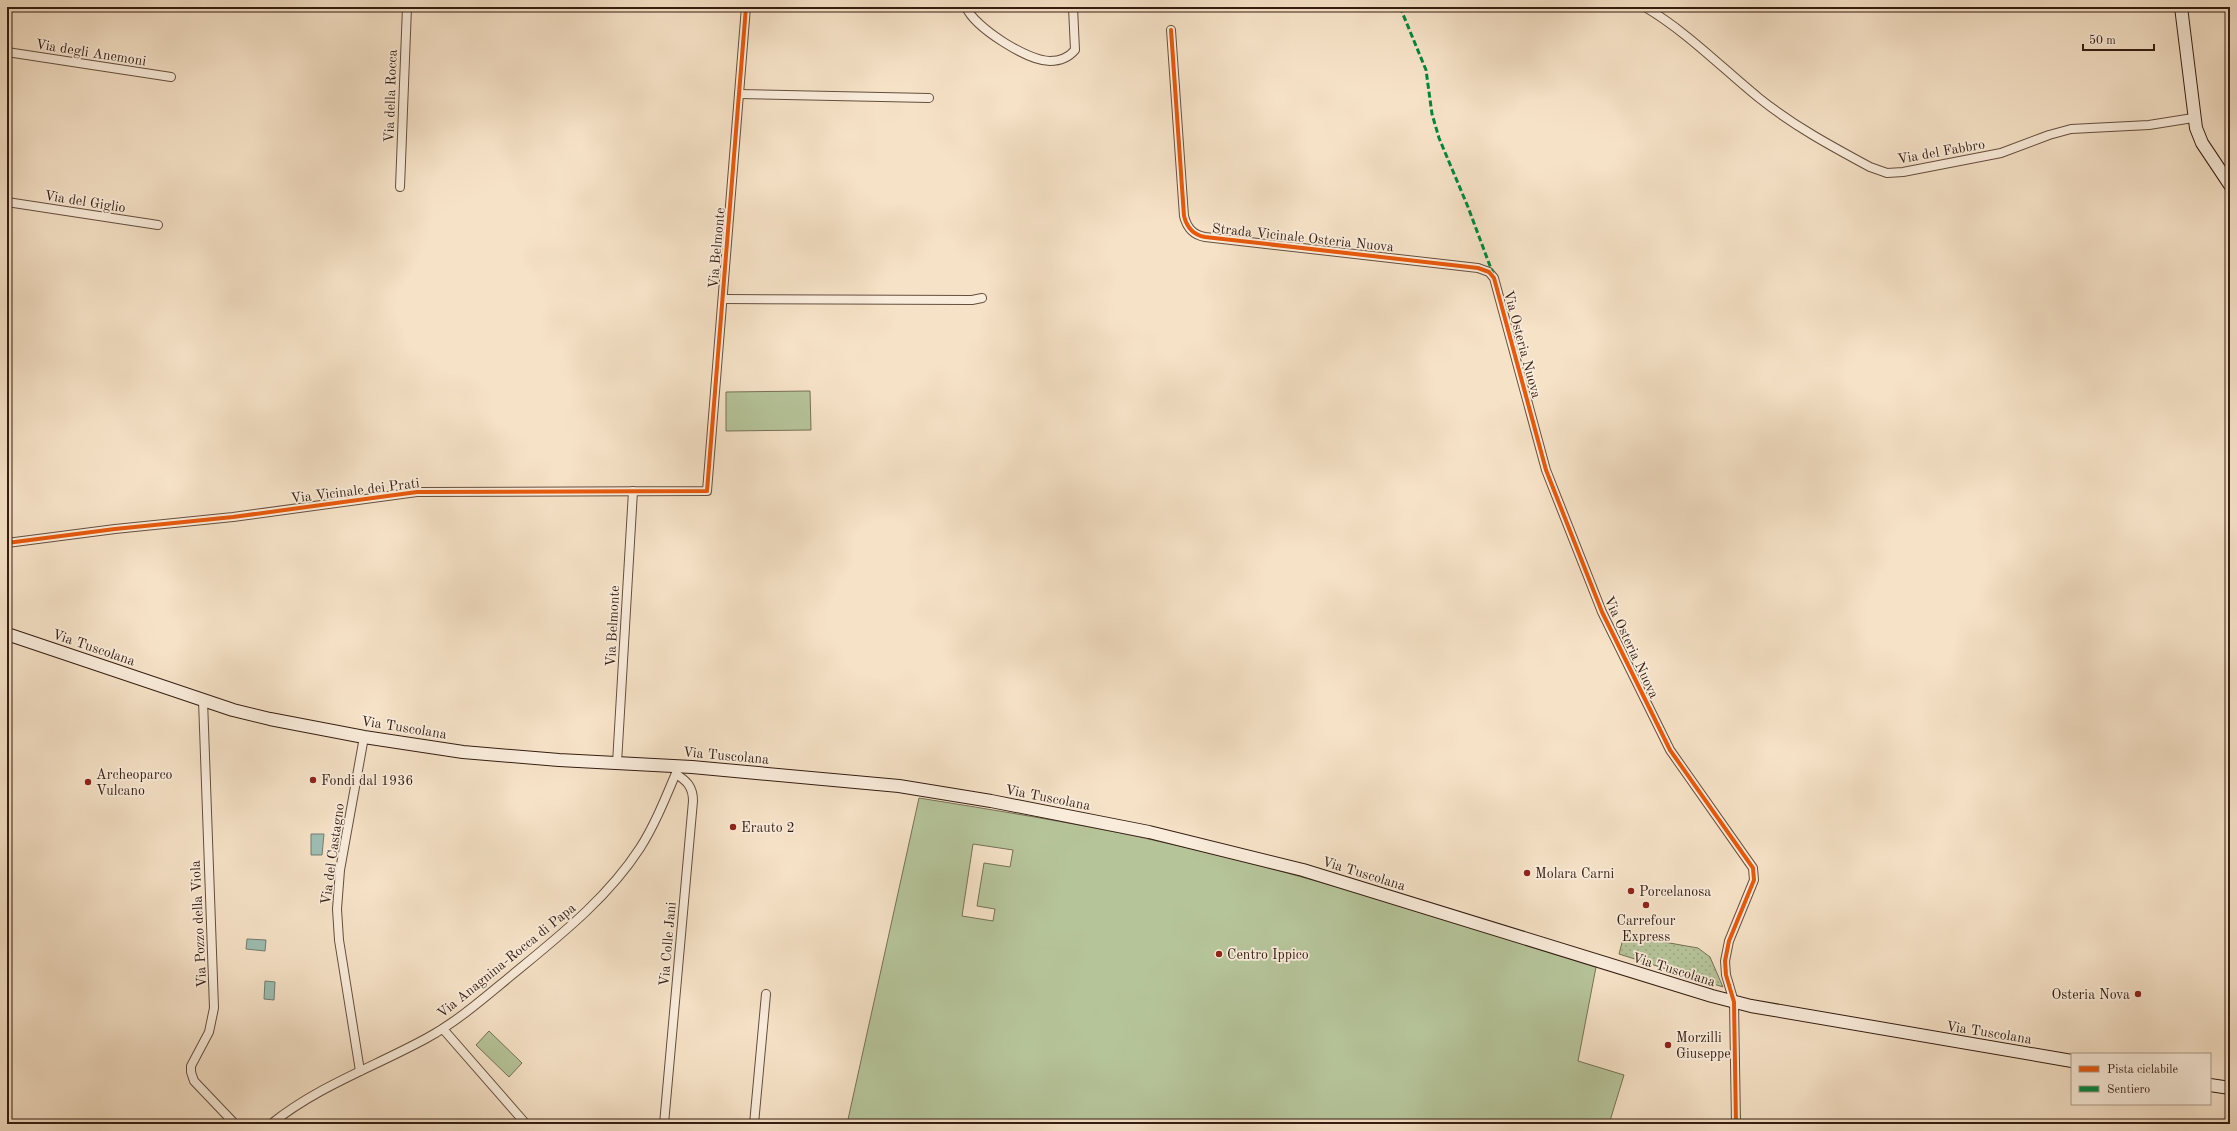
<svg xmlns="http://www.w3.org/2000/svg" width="2237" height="1131" viewBox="0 0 2237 1131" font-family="'Old Standard TT',serif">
	<defs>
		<pattern id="grass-dots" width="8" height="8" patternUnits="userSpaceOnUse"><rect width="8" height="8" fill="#b6c49a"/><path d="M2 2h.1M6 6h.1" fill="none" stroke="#9da884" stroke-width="1.8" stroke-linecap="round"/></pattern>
	</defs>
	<rect width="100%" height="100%" fill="#f6e2c7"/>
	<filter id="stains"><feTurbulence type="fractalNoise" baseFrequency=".005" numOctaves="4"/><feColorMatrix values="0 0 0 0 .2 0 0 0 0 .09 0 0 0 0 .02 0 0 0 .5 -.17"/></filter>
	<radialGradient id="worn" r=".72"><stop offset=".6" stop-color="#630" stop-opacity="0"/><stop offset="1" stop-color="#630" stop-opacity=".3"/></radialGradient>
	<path fill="url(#grass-dots)" stroke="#767056" d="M1624,935L1698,948L1710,957L1723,987L1619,954Z"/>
	<g fill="#b6c49a" stroke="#767056" fill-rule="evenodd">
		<path d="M810,391L811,430L726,431V392Z"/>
		<path d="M919,798C994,810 1069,822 1144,838C1297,871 1447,919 1596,967L1578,1061L1624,1075L1609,1124H847ZM973,844L1013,850L1010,867L984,863L977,906L995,909L993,921L962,916Z"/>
		<path d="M489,1031L522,1063L509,1077L476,1045Z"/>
	</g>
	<g fill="#9dbeb2" stroke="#737d72">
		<path d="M311,834H324L322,855H311Z"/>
		<path d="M247,939L266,940L265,951L246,949Z"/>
		<path d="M265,981L275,982L274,1000L264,999Z"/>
	</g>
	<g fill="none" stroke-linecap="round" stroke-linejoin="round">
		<defs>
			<g id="street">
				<path d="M966,7C975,28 1028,61 1050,61C1060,61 1069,57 1075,50L1073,7"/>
				<path d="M1645,7C1687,32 1721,67 1759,98C1794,126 1831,146 1870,167L1887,173L1903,172L2001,153L2049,135L2071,129L2149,125L2193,118"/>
				<path d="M1171,30L1184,216C1187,228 1193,235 1205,237L1478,268L1489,272L1494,278L1546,470L1602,612L1670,750L1753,868L1754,880L1729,941L1725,961L1726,975L1734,1002L1736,1124"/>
				<path d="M7,52L171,77"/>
				<path d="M739,94L929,98"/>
				<path d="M400,187L407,7"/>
				<path d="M7,202L158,225"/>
				<path d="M723,299L972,300L982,298"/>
				<path d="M7,543L115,529L233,517L417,492L707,491L746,7"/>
				<path d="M203,700L214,1008L209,1032L191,1066V1072L194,1081L235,1124"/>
				<path d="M617,763L633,491"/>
				<path d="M443,1029L526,1124"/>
				<path d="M360,1071L339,940L337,909L340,870L364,737"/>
				<path d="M271,1124C318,1086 374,1067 427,1038C458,1021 484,998 512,975C558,937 607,899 640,848C656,823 667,794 679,766"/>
				<path d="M664,1124L693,801C693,787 687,781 676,774"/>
				<path d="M754,1124L766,994"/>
			</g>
			<g id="secondary">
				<path d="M2181,7L2196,128L2202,143L2230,185"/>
				<path d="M7,634L233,710L270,719L364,737L463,752L559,760L692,767L899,786L991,801L1149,832L1303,870L1712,996L1751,1006L2072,1061"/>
				<path d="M2210,1085L2230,1088"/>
			</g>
		</defs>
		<use href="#street" stroke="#654e3e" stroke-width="10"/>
		<use href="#secondary" stroke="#351c11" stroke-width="14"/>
		<use href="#street" stroke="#f9ecdb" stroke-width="8"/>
		<use href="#secondary" stroke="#f9ecdb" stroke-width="12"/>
		<path stroke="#00873e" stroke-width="3" stroke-dasharray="6 3" stroke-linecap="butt" d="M1400,7L1426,70L1432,114L1439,138L1468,207L1493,274"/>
		<defs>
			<g id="cycleway">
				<path d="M1171,30L1184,216C1187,228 1193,235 1205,237L1478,268L1489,272L1494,278L1546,470L1602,612L1670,750L1753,868L1754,880L1729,941L1725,961L1726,975L1734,1002L1736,1124"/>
				<path d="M7,543L115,529L233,517L417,492L707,491L746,7"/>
			</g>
		</defs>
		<use href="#cycleway" stroke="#f9ecdb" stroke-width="6"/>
		<use href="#cycleway" stroke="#e8590c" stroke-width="4"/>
	</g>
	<g fill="#8f2418" stroke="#f9ecdb" stroke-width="1.5">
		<circle cx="313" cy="780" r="4"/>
		<circle cx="88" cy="782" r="4"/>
		<circle cx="733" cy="827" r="4"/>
		<circle cx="1527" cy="873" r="4"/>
		<circle cx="1631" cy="891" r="4"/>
		<circle cx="1646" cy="905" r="4"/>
		<circle cx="1219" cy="954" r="4"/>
		<circle cx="2138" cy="994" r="4"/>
		<circle cx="1668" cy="1045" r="4"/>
	</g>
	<g text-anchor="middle" stroke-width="3.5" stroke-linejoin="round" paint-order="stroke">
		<g font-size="14" fill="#351c11" stroke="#f9ecdb">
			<text transform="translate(91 52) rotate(9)" y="5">Via degli Anemoni</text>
			<text transform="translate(390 96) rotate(-88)" y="5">Via della Rocca</text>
			<text transform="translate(1941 151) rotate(-10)" y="5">Via del Fabbro</text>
			<text transform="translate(85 201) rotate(9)" y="5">Via del Giglio</text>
			<text transform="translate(1303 237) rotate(6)" y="5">Strada Vicinale Osteria Nuova</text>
			<text transform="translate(716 248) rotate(-85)" y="5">Via Belmonte</text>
			<text transform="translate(1523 344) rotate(75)" y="5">Via Osteria Nuova</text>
			<text transform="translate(355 490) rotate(-7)" y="5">Via Vicinale dei Prati</text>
			<text transform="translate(612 626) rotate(-87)" y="5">Via Belmonte</text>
			<text transform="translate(94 647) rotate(19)" y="5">Via Tuscolana</text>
			<text transform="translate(1632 647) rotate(65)" y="5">Via Osteria Nuova</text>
			<text transform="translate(404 727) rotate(9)" y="5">Via Tuscolana</text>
			<text transform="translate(726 755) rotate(5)" y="5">Via Tuscolana</text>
			<text transform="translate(1048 797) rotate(11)" y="5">Via Tuscolana</text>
			<text transform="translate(332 854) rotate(-82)" y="5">Via del Castagno</text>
			<text transform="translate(1364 873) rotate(17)" y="5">Via Tuscolana</text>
			<text transform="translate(198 924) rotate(-93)" y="5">Via Pozzo della Viola</text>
			<text transform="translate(667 944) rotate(-85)" y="5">Via Colle Jani</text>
			<text transform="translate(506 960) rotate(-39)" y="5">Via Anagnina-Rocca di Papa</text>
			<text transform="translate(1674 969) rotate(17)" y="5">Via Tuscolana</text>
			<text transform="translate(1989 1032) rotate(9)" y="5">Via Tuscolana</text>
		</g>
		<g font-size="14" fill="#351c11" stroke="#f9ecdb" text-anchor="start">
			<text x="96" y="779">Archeoparco<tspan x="96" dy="16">Vulcano</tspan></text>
			<text x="321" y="785">Fondi dal 1936</text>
			<text x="741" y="832">Erauto 2</text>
			<text x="1535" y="878">Molara Carni</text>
			<text x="1639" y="896">Porcelanosa</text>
			<text x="1646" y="925" text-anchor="middle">Carrefour<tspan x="1646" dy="16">Express</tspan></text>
			<text x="1227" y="959">Centro Ippico</text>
			<text x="2130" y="999" text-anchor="end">Osteria Nova</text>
			<text x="1676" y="1042">Morzilli<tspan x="1676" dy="16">Giuseppe</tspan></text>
		</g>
	</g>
	<rect width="2237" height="1131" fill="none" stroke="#f6e2c7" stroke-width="24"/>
	<rect x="8" y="8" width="2221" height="1115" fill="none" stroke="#351c11" stroke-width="2"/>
	<rect x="12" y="12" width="2213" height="1107" fill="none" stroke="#351c11"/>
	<rect x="2071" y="1053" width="140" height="52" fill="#f9ecdb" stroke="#ab998a"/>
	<rect x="2079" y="1066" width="20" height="6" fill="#e8590c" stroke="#ab998a"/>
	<text x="2107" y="1073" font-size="12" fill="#351c11">Pista ciclabile</text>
	<rect x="2079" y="1086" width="20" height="6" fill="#00873e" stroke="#ab998a"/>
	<text x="2107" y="1093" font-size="12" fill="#351c11">Sentiero</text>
	<path d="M2083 44v6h71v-6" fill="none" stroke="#351c11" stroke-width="2"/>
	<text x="2089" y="44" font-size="12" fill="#351c11" stroke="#f9ecdb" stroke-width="3" paint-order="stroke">50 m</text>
	<rect width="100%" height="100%" filter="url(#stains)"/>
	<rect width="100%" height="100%" fill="url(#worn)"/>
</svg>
